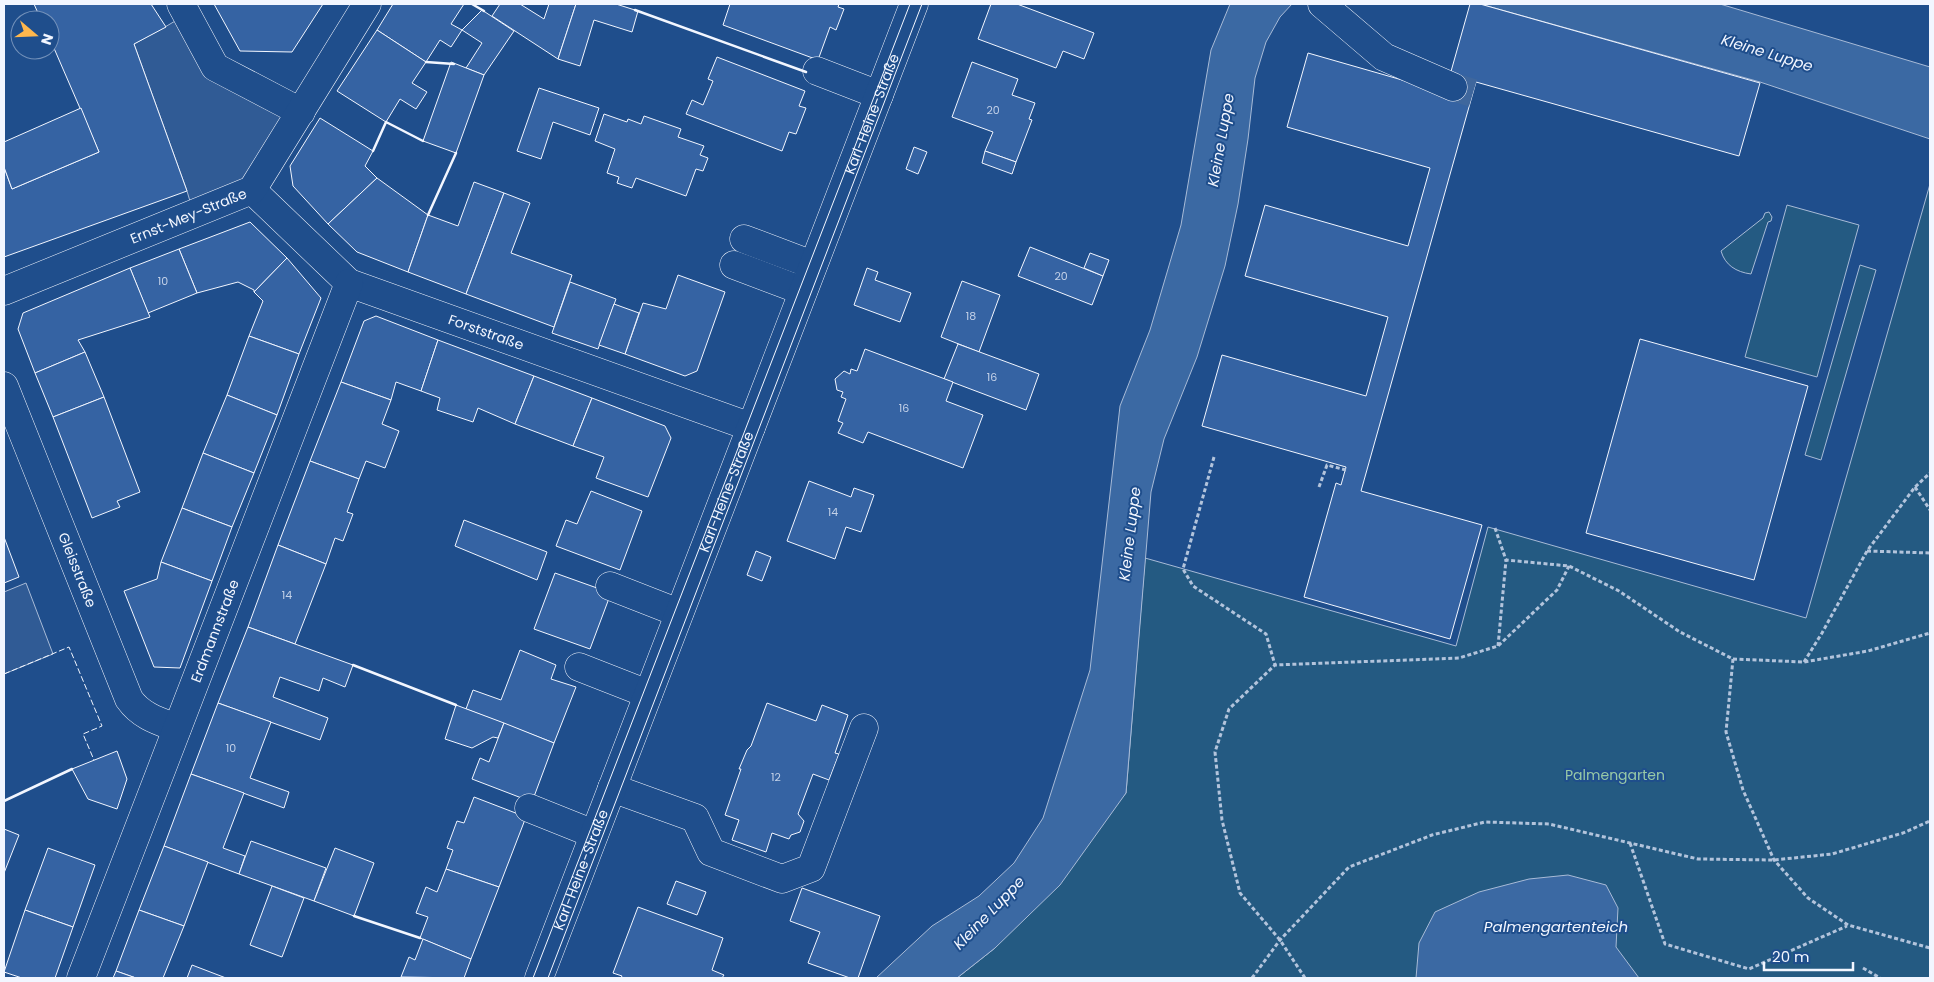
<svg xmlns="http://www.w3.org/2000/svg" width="1934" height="982" viewBox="0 0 1934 982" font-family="Poppins,sans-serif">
	<rect width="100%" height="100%" fill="#1f4e8c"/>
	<g fill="#245a82" stroke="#a8bbd7">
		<path d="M1930,184V978H957L995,948L1126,793L1145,558L1456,646L1488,527L1806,618Z"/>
		<path d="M1787,205L1859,225L1817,377L1745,357Z"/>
		<path d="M1769,212L1772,217L1771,221L1768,222L1751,274C1736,272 1725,265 1721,251L1763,218L1765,213Z"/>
		<path d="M1860,265L1876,270L1821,460L1805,455Z"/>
	</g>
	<g fill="#305b95" stroke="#a8bbd7">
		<path d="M187,14L215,67L301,112L252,190L194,215L187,191L134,44L165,27Z"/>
		<path d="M26,583L53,654L4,674V592Z"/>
	</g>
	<g fill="#3b69a3" stroke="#a8bbd7">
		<path d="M1230,4H1292L1280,17L1266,42L1255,78L1248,139L1238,204L1225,266L1197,357L1164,439L1151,492L1126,793L1060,885L995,948L957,978H876L932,926L979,896L1014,863L1043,818L1090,670L1120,406L1150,330L1181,225L1211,50Z"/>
		<path d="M1480,4H1720L1930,67V139L1760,82Z"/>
		<path d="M1568,875L1606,885L1618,908L1616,947L1639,978H1416L1419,943L1435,912L1479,892L1529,879Z"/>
	</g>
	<g fill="#3563a3" stroke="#f2f6ff">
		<path d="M34,4H151L166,27L134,44L187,191L4,257V167L12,189L99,152L50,39V20H41Z"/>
		<path d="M214,4H323L292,52L240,51Z"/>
		<path d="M393,4H464L451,24L462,30L451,47L440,40L426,62L377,30Z"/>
		<path d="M500,4H520L544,19L549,4H576L558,59L492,16Z"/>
		<path d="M576,4H616L638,11L632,32L594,20L580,66L558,59Z"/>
		<path d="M730,4H839L838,7L844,9L836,30L830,27L818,60L723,25Z"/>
		<path d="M991,4H1017L1094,33L1084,59L1063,51L1056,68L978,39Z"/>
		<path d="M1470,4H1480L1760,83L1739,156L1476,82L1361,491L1482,525L1450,639L1304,597L1336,483L1341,485L1346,467L1202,426L1222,355L1366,396L1388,317L1245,276L1265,205L1408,246L1430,168L1287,127L1308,53L1451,94L1450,75Z"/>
		<path d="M482,10L514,31L484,75L466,68L482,43L462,30Z"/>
		<path d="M377,30L426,62L412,83L427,92L416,109L400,99L386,122L337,91Z"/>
		<path d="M717,57L805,91L799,106L806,108L796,134L789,132L782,151L686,114L692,100L703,105L713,81L708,79Z"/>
		<path d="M451,62L484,75L456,153L423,141Z"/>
		<path d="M972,62L1018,79L1012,95L1035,103L1029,119L1032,120L1016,162L985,151L993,132L952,117Z"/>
		<path d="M539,88L599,108L590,135L553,122L541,159L517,151Z"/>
		<path d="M81,108L99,152L12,189L4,167V142Z"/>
		<path d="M604,114L627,122L628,119L641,124L644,116L681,129L678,137L704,146L700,155L708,158L703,171L696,169L686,196L636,178L632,188L617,183L619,177L607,173L615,149L595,141Z"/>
		<path d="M320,118L373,151L365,166L377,178L328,224L293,186L290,166Z"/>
		<path d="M914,147L927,152L918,174L906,169Z"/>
		<path d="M985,151L1016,162L1012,174L982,163Z"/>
		<path d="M377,178L428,215L408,272L357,252L328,224Z"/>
		<path d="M474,182L504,193L466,294L408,272L428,215L458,226Z"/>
		<path d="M504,193L530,203L511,253L572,275L554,327L466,294Z"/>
		<path d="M250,222L287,258L254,292V290L238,282L197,293L179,249Z"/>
		<path d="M1030,247L1103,276L1092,305L1018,276Z"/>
		<path d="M179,249L197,293L148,313L130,268Z"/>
		<path d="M1090,253L1109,260L1103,276L1084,268Z"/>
		<path d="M287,258L321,298L299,354L249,336L263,301L254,292Z"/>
		<path d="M130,268L150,317L78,340L85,352L35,373L18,329L23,313Z"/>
		<path d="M867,268L878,272L875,280L911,293L900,322L854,305Z"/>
		<path d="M678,275L725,292L697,371L685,376L625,354L643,303L666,309Z"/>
		<path d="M962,281L1000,295L979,352L941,337Z"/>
		<path d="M570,282L616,299L598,349L552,333Z"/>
		<path d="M614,304L639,313L625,354L599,345Z"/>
		<path d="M376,316L438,340L421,391L396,382L391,400L341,382L364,321Z"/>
		<path d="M249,336L299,354L277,415L227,395Z"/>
		<path d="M1640,339L1808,386L1754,580L1586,533Z"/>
		<path d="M438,340L534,376L515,424L478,408L473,422L437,410L440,398L421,391Z"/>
		<path d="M958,344L1039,374L1026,410L944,379Z"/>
		<path d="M865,349L953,382L946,401L983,415L963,468L868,432L863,443L838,433L843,423L838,421L846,399L841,397L843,392L837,390L835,379L844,371L850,374L851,369L857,371Z"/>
		<path d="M85,352L104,397L53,417L35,373Z"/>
		<path d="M534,376L592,398L573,446L515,424Z"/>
		<path d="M341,382L391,400L382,424L399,431L385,468L366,461L359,479L310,461Z"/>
		<path d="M227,395L277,415L254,473L203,453Z"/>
		<path d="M104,397L140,492L117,501L120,507L92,518L53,417Z"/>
		<path d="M592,398L665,426L671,438L648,497L596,478L604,457L573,446Z"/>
		<path d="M203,453L254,473L232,527L182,508Z"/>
		<path d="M310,461L359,479L347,512L353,514L343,541L335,538L326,564L278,545Z"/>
		<path d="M809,481L851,497L854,488L874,495L861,532L846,527L835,559L787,541Z"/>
		<path d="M591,491L642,511L620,570L556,546L566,520L577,524Z"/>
		<path d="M182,508L232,527L212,581L161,562Z"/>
		<path d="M464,520L547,552L537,580L455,546Z"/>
		<path d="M4,537L19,577L4,583Z"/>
		<path d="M278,545L326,564L295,644L248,627Z"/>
		<path d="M756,551L771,557L762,581L747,575Z"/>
		<path d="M161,562L212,581L180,668L154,667L124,591L157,579Z"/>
		<path d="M555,573L611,593L590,649L534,629Z"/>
		<path d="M248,627L353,665L345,687L323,678L319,691L280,677L273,697L328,718L320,740L218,703Z"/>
		<path d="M520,650L556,665L551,679L576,687L554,743L466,709L473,690L501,700Z"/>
		<path d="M218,703L271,722L250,778L289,792L284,808L191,774Z"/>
		<path d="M767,703L816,721L822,705L848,715L835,753L839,754L829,780L813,774L798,814L804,821L800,832L791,835L789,839L772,833L766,852L732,840L739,820L725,815L741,769H739L747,750L751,746Z"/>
		<path d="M456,705L504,723L498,738L493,737L472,748L445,739Z"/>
		<path d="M504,723L554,743L532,802L472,779L480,758L489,762Z"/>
		<path d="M117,751L127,779L117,809L88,799L72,769Z"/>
		<path d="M191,774L244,793L223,848L245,856L239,874L164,846Z"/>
		<path d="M474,797L526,817L499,887L446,869L453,850L447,848L457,821L464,823Z"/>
		<path d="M4,829L19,835L4,873Z"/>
		<path d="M251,841L326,868L314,901L239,874Z"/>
		<path d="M164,846L208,862L184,926L139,910Z"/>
		<path d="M48,848L95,865L73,927L25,910Z"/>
		<path d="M335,848L374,863L354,916L314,901Z"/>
		<path d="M446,869L499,887L471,959L420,938L428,917L416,913L426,887L437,892Z"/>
		<path d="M676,881L706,892L697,915L667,904Z"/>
		<path d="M272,886L304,898L282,957L250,945Z"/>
		<path d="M802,888L880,916L858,978H850L808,963L820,932L790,921Z"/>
		<path d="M638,907L723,938L712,970L724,975L722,978H621L622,976L613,973Z"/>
		<path d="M25,910L73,927L55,978H22L4,972Z"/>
		<path d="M139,910L184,926L163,978H136L116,971Z"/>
		<path d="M423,939L471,959L464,978L401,977L409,957L415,960Z"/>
		<path d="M192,965L226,978H187Z"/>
		<path d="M116,971L136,978H113Z"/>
	</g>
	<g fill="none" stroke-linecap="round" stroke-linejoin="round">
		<path stroke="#3f679d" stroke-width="28" stroke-dasharray="28 14" stroke-linecap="butt" d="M1453,87L1473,93"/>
		<defs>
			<g id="minor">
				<path d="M181,4L215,67L301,112"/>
				<path d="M1322,4L1384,57L1453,87"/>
				<path d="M817,71L879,95"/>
				<path id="s1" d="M252,190L349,283L751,427"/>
				<path d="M744,239L813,265"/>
				<path d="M734,265L803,291"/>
				<path id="s2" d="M4,291L252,190L367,4"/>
				<path id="s3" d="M4,386L129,699C141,716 158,721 177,728"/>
				<path d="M610,586L679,613"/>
				<path d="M579,667L648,694"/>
				<path d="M612,788L695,818L711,852L782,879L811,868L864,728"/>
				<path d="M529,808L594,834"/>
				<path id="s4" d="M81,978L349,283"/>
			</g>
			<g id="major">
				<path id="s5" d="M539,978L914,4"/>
			</g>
		</defs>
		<use href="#minor" stroke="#f2f6ff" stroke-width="29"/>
		<use href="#major" stroke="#f2f6ff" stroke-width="29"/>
		<g stroke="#b3c4dc" stroke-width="3" stroke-dasharray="4 2.5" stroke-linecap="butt">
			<path d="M1214,457L1183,569L1193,586L1266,634L1275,665"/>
			<path d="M1319,487L1327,465L1346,470"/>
			<path d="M1915,487L1930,510"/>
			<path d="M1495,528L1506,560L1569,566L1619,591L1680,632L1733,659L1804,662L1868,651L1930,633"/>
			<path d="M1867,551L1930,553"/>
			<path d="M1498,646L1506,560"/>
			<path d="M1733,659L1726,732L1743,790L1774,860L1808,898L1848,925L1930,948"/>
			<path d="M1804,662L1822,633L1867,551L1915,487L1930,473"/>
			<path d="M1630,843L1665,944L1749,969L1847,926"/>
			<path d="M1863,968L1880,978"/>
			<path d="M1252,978L1280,940L1349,867L1432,835L1485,822L1549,824L1698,859L1774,860L1832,854L1903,833L1930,821"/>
			<path d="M1305,978L1280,940L1240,893L1222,820L1215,752L1229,709L1275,665L1459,658L1498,646L1557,590L1569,566"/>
		</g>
		<use href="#minor" stroke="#1f4e8c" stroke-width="28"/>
		<use href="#major" stroke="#1f4e8c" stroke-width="28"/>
		<g stroke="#f2f6ff" stroke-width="1">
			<path d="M533,978L910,4"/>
			<path d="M548,978L922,4"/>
		</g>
		<path stroke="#f2f6ff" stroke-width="1" stroke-dasharray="6 2.5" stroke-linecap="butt" d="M4,674L69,647L102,726L83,734L94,760"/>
		<g stroke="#f2f6ff" stroke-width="2.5">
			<path d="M472,4L484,11"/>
			<path d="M635,10L806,72"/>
			<path d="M426,62L454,64"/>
			<path d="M373,151L386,122L423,141"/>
			<path d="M428,215L456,153"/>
			<path d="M353,665L456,705"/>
			<path d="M4,801L72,769"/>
			<path d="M354,916L420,938"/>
		</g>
	</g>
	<g text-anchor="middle" stroke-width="4" stroke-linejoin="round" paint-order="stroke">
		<g font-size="11" fill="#c3d1e8">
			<text x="993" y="114">20</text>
			<text x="1061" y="280">20</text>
			<text x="163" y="285">10</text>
			<text x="971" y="320">18</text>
			<text x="992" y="381">16</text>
			<text x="904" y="412">16</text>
			<text x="833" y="516">14</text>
			<text x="287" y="599">14</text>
			<text x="231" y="752">10</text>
			<text x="776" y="781">12</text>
		</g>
		<g font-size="14" fill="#f2f6ff" stroke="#1f4e8c">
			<text dy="5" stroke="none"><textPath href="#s5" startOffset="926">Karl-Heine-Straße</textPath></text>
			<text dy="5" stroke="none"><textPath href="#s2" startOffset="199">Ernst-Mey-Straße</textPath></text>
			<text dy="5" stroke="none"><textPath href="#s1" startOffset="280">Forststraße</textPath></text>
			<text dy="5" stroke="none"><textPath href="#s5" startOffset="521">Karl-Heine-Straße</textPath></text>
			<text dy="5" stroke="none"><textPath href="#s3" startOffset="198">Gleisstraße</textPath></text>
			<text dy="5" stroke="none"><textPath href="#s4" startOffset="372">Erdmannstraße</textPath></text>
			<text dy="5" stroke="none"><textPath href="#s5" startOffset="116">Karl-Heine-Straße</textPath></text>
		</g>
		<g font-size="14" fill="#97c8a6" stroke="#1f4e8c">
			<text x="1615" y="780">Palmengarten</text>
		</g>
		<g font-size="15" font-style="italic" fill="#f2f6ff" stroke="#1f4e8c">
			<text transform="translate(1767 53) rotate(17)" y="5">Kleine Luppe</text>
			<text transform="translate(1221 140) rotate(-80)" y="5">Kleine Luppe</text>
			<text transform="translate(1130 534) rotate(-83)" y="5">Kleine Luppe</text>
			<text transform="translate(989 913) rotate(-46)" y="5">Kleine Luppe</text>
			<text x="1556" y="932">Palmengartenteich</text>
		</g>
	</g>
	<rect width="1934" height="982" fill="none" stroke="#f2f6ff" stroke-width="10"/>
	<g transform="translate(35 35) rotate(109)"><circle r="24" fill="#1f4e8c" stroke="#7391ba"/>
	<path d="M0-4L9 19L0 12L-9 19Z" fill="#ffb74d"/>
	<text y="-8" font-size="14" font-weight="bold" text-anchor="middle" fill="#f2f6ff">N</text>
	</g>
	<path d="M1764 962v8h89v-8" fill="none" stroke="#f2f6ff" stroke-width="2.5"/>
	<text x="1772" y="962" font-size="15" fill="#f2f6ff" stroke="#1f4e8c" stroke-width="4" paint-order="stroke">20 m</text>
</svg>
